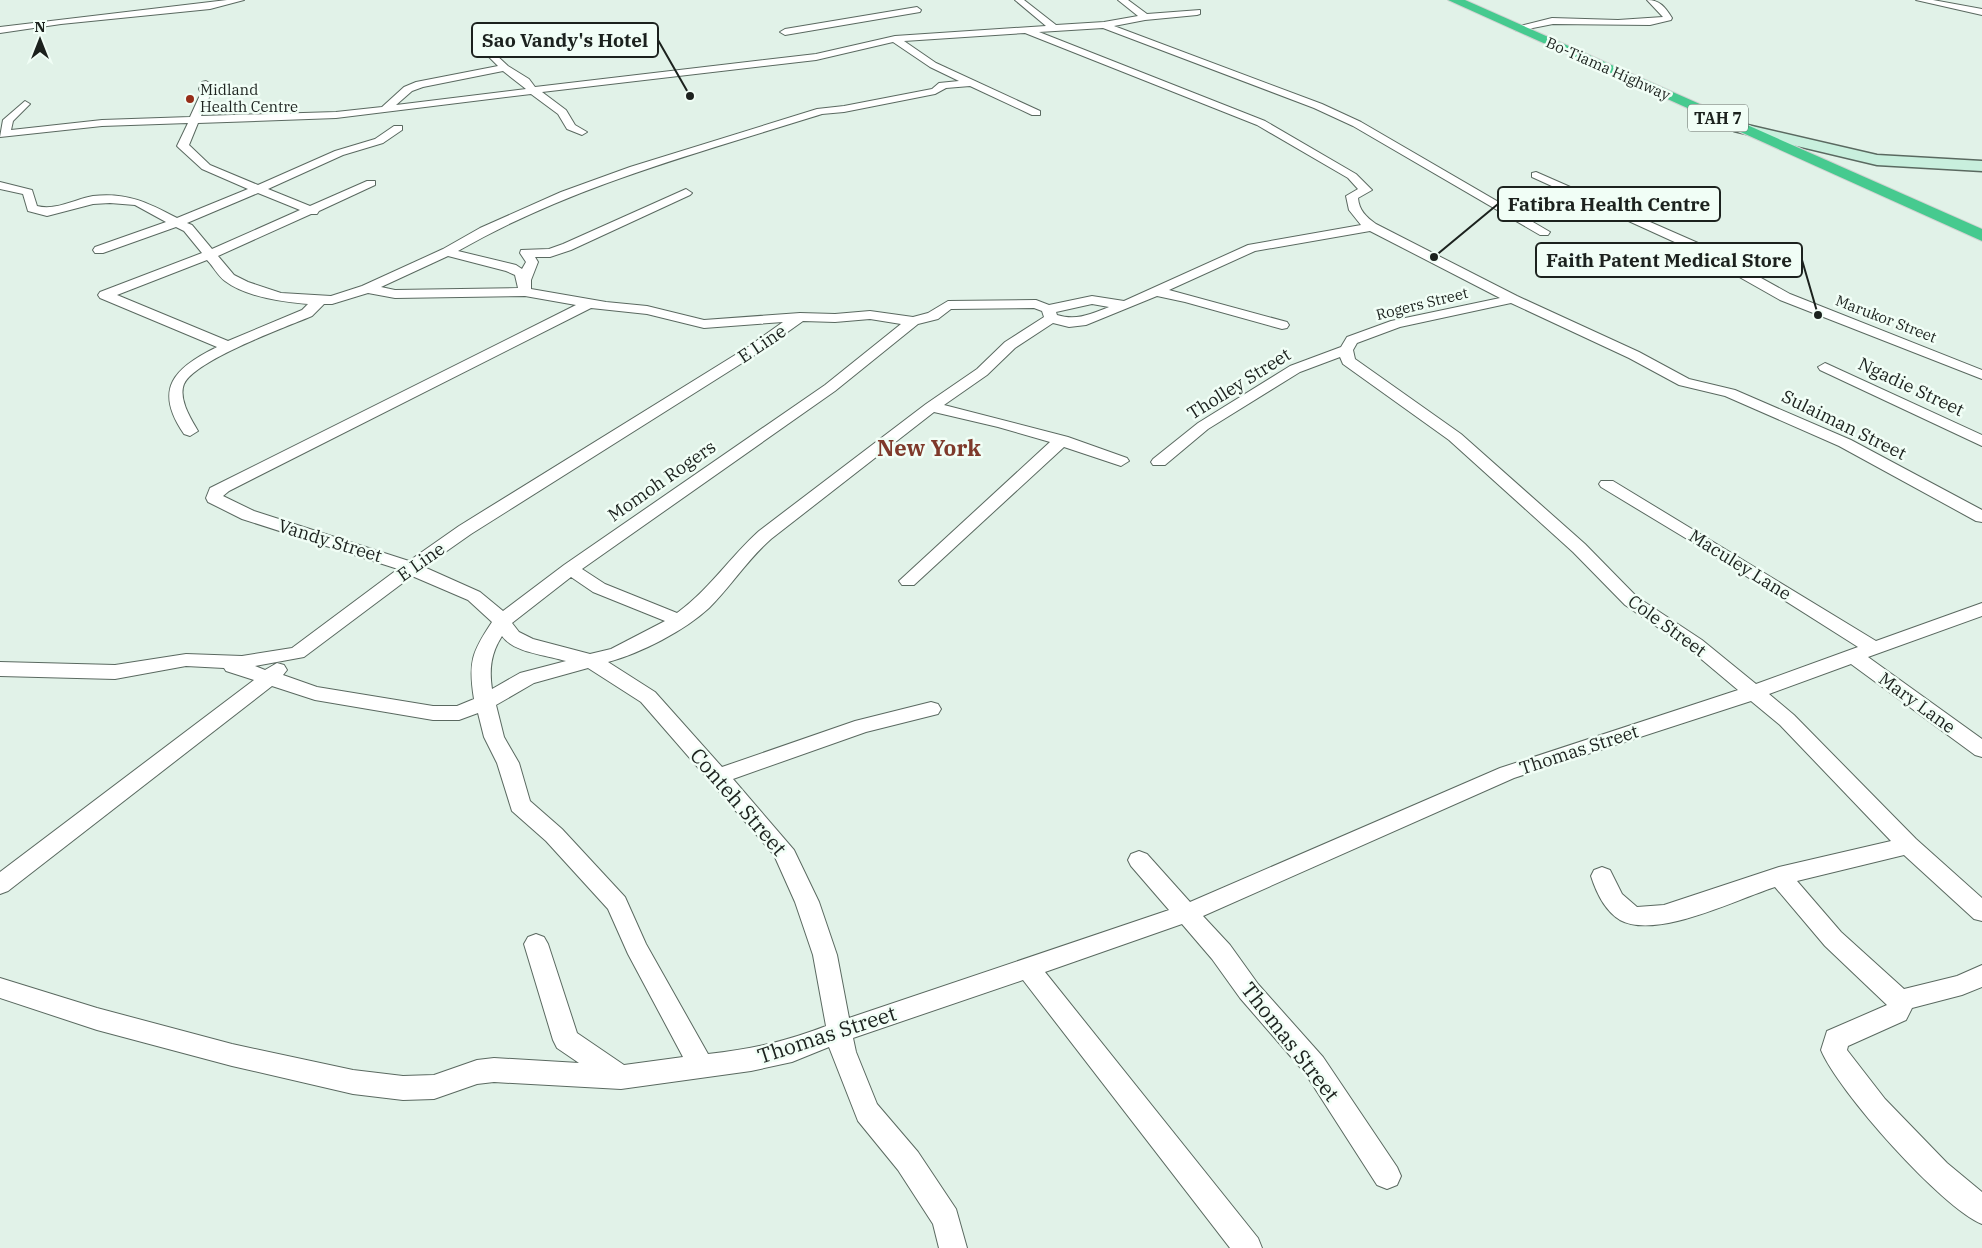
<svg xmlns="http://www.w3.org/2000/svg" width="1982" height="1248" viewBox="0 0 1982 1248" font-family="'IBM Plex Serif',serif">
	<rect width="100%" height="100%" fill="#e1f2e8"/>
	<g fill="none" stroke-linecap="round" stroke-linejoin="round">
		<defs>
			<g id="street">
				<path d="M227,0H244L210,9L61,24L0,33V27Z"/>
				<path d="M1015,0H1024L1056,25L1104,22L1138,16L1118,0H1128L1147,14L1200,10V14L1197,15L1145,20L1114,26L1322,104L1361,122L1550,232L1548,235H1540L1353,126L1314,108L1103,28L1039,32L1265,121L1356,174L1372,190L1358,198C1359,210 1366,217 1376,224L1517,296L1639,352L1689,379L1735,390L1851,440L1982,510V522L1976,521L1839,446L1725,396L1679,385L1629,358L1511,303L1400,327L1357,343L1353,350L1355,359L1461,434L1585,544L1637,597L1702,640L1756,684L1858,647L1697,545L1601,487L1599,484L1601,481H1613L1876,641L1982,603V616L1868,657L1982,739V757L1975,755L1851,664L1769,694L1794,715L1916,839L1982,898V921L1974,919L1904,855L1797,881L1841,932L1904,989L1957,976L1982,965V987L1962,995L1912,1008L1906,1020L1848,1046L1847,1050L1885,1099L1947,1163L1982,1192V1224C1942,1208 1837,1090 1821,1050L1827,1031L1887,1005L1825,946L1775,887C1737,899 1657,940 1620,920C1605,911 1596,892 1591,876L1594,870L1602,867L1610,870L1622,894L1637,907L1664,905L1779,867L1891,841L1780,725L1751,701L1514,778L1203,916L1230,945L1258,984L1323,1057L1397,1167L1401,1176L1397,1185L1387,1189L1377,1185L1305,1073L1240,998L1212,959L1182,924L1045,972L1258,1238L1262,1248H1230L1023,980L853,1038L856,1052L877,1104L918,1152L956,1209L967,1248H939L933,1224L898,1170L858,1121L829,1047L792,1062L751,1071L621,1089L494,1082L477,1084L434,1099L403,1100L353,1094L232,1066L97,1030L0,998V978L97,1008L232,1044L353,1070L403,1076L434,1075L477,1060L494,1058L579,1063L557,1048L553,1040L524,944L528,937L536,934L544,937L548,944L577,1033L624,1065L683,1057L628,954L608,909L546,841L512,811L497,763L484,737L478,713L459,720H433L315,700L272,686L8,891L0,894V872L254,680L226,671L224,668L186,666L115,679L0,676V662L115,665L186,654L242,656L292,648L398,569L242,519L208,502L206,498L210,488L576,305L525,296L395,298L368,293L332,304H324L312,316C286,327 195,360 184,384C178,399 191,419 198,431L190,436L184,434C153,389 174,368 217,347L100,298L98,295L100,292L202,253L184,231L176,227L103,253H95L93,250L95,247L166,222L135,205L110,203L93,204L47,216L28,211L23,194L0,189V182L32,190L37,206C56,211 75,199 93,196C127,192 149,203 177,218L248,189L202,169L179,148L177,146L188,123L102,126L0,137L3,120L25,101L30,104L13,121L11,130L102,120L190,117L201,93L199,89L202,82L206,81L211,84L209,89L211,93L201,116L336,112L382,107L404,87L416,82L498,66L476,44L481,41L508,66L529,79L535,87L816,54L895,36L1046,26ZM1025,33L1257,125L1348,178L1358,189L1346,196L1349,210L1361,225L1248,245L1124,301L1092,296L1049,305L1036,300L948,301L928,313L913,317L870,311L835,314L800,313L704,320L647,306L606,302L531,289V280L538,262L535,257H550L571,250L690,195L692,193L686,189L563,244L549,249L521,250L520,253L526,262L522,269L516,265L458,251C571,186 698,153 822,114L844,112L935,94L946,88L970,86L1032,115H1040V111L936,63L904,41ZM893,42L930,67L959,81L939,83L932,89L844,106L817,109L630,167L561,192L480,228L443,249L362,286L331,296L281,293L248,282L234,275L218,256L311,214H317L319,211L375,185V181H367L310,206L268,189L343,155L383,143L402,130V126H394L375,139L335,151L258,185L210,165L189,145L198,123L336,118L531,94L558,114L567,129L582,135L587,132L575,125L566,110L542,92L816,60ZM503,71L526,89L396,105L412,91L423,87ZM258,193L300,210L212,249L192,225L187,223ZM1370,231L1500,298L1391,321L1347,337L1341,347L1290,366L1198,423L1153,459L1151,462L1153,465H1165L1208,429L1300,372L1340,357L1343,364L1449,440L1573,552L1625,605L1688,648L1738,690L1500,768L1190,902L1147,854L1139,851L1131,854L1128,860L1131,866L1169,910L849,1018L837,955L819,902L794,850L733,779L866,732L938,714L941,709L938,704L931,702L855,721L722,767L655,692L608,662C641,653 684,631 709,608C731,586 748,559 771,539L934,412L998,427L1050,442L899,581L902,585H914L1064,447L1121,466L1129,461L1127,458L1068,437L944,405L987,375L1015,348L1053,323L1069,327L1086,325L1157,296L1185,302L1282,329L1287,328L1289,325L1287,322L1169,290L1255,251ZM448,256L506,271L515,275L518,288L395,290L381,287ZM207,260C213,266 218,276 225,281C246,297 283,302 308,304L302,310L228,341L117,295ZM1092,304L1109,307C1091,314 1077,321 1057,315L1056,312ZM591,308L647,314L704,328L783,322L748,347L459,526L409,561L254,511L223,496L229,491ZM1034,308L1042,311L1044,317L1005,342L977,369L926,404L759,531C730,557 709,590 677,613L605,584L582,569L835,391L918,324L938,319L951,309ZM870,319L901,324L825,385L564,565L503,611L480,592L424,567L471,534L758,353L803,321L835,322ZM412,576L468,600L492,622C472,652 468,662 474,699L457,706H433L317,687L283,675L287,670L284,665L277,663L265,670L255,666L304,657ZM571,577L593,592L665,621L611,649L590,654L533,639L519,632L512,623ZM502,636C514,653 547,655 566,661L520,673L492,689C489,669 491,653 502,636ZM588,668L641,702L774,855L795,902L813,955L826,1026C785,1042 751,1049 708,1054L646,944L625,897L562,829L530,801L519,763L504,737L496,705L534,683Z"/>
				<path d="M1647,0C1660,0 1665,7 1672,18L1671,20L1650,25L1553,24L1517,31L1512,28L1552,18L1618,20L1663,17Z"/>
				<path d="M1916,0H1933L1982,9V15Z"/>
				<path d="M917,7L921,10L920,12L785,35L780,32L785,29Z"/>
				<path d="M1536,172L1698,243L1790,294L1982,370V379L1780,300L1690,249L1532,177V173Z"/>
				<path d="M1825,363L1982,435V446L1820,370L1818,367Z"/>
			</g>
			<path id="secondary" d="M1739,123L1877,155L1982,161V171L1877,165L1734,131L1731,128L1734,125Z"/>
			<path id="highway" d="M1448,0H1465L1982,229V241Z"/>
		</defs>
		<use href="#street" stroke="#5a6960" stroke-width="2"/>
		<use href="#secondary" stroke="#5a6960" stroke-width="3"/>
		<use href="#highway" stroke="#d2d3d2" stroke-width="2"/>
		<use href="#street" fill="#fff" fill-rule="evenodd"/>
		<use href="#secondary" fill="#c8efdd" fill-rule="evenodd"/>
		<use href="#highway" fill="#46ca8f" fill-rule="evenodd"/>
	</g>
	<circle fill="#962d18" stroke="#f1fef6" stroke-width="2" cx="190" cy="99" r="5"/>
	<g text-anchor="middle" stroke-width="5" stroke-linejoin="round" paint-order="stroke">
		<g font-size="15" fill="#1c221e" stroke="#f1fef6">
			<text transform="translate(1608 69) rotate(24)" y="5">Bo-Tiama Highway</text>
			<text transform="translate(1422 304) rotate(-14)" y="5">Rogers Street</text>
			<text transform="translate(1886 319) rotate(21)" y="5">Marukor Street</text>
		</g>
		<g font-size="15" fill="#1c221e" stroke="#f1fef6" text-anchor="start">
			<text x="200" y="95">Midland<tspan x="200" dy="17">Health Centre</tspan></text>
		</g>
		<rect fill="#f1fef6" stroke="#5c645f" stroke-width="1" x="1688" y="104.5" width="60" height="27" rx="4"/>
		<g font-size="16" font-weight="bold" fill="#1c221e">
			<text x="1718" y="124">TAH 7</text>
		</g>
		<g font-size="18" fill="#1c221e" stroke="#f1fef6">
			<text transform="translate(762 344) rotate(-34)" y="6">E Line</text>
			<text transform="translate(1239 384) rotate(-32)" y="6">Tholley Street</text>
			<text transform="translate(1911 387) rotate(25)" y="6">Ngadie Street</text>
			<text transform="translate(1844 425) rotate(26)" y="6">Sulaiman Street</text>
			<text transform="translate(662 481) rotate(-35)" y="6">Momoh Rogers</text>
			<text transform="translate(330 541) rotate(17)" y="6">Vandy Street</text>
			<text transform="translate(421 562) rotate(-35)" y="6">E Line</text>
			<text transform="translate(1740 565) rotate(32)" y="6">Maculey Lane</text>
			<text transform="translate(1667 626) rotate(36)" y="6">Cole Street</text>
			<text transform="translate(1917 703) rotate(36)" y="6">Mary Lane</text>
			<text transform="translate(1579 750) rotate(-18)" y="6">Thomas Street</text>
		</g>
		<g font-size="21" fill="#1c221e" stroke="#f1fef6">
			<text transform="translate(738 802) rotate(49)" y="7">Conteh Street</text>
			<text transform="translate(827 1035) rotate(-18)" y="7">Thomas Street</text>
			<text transform="translate(1290 1042) rotate(52)" y="7">Thomas Street</text>
		</g>
		<g font-size="22" font-weight="bold" fill="#7e392a" stroke="#f1fef6">
			<text x="929" y="456">New York</text>
		</g>
	</g>
	<path fill="none" stroke="#1c221e" stroke-width="2" d="M690 96L658 40M1434 257L1498 204M1818 315L1802 260"/>
	<g fill="#1c221e" stroke="#f1fef6" stroke-width="2">
		<circle cx="690" cy="96" r="5"/>
		<circle cx="1434" cy="257" r="5"/>
		<circle cx="1818" cy="315" r="5"/>
	</g>
	<g fill="#f1fef6" stroke="#1c221e" stroke-width="2">
		<rect x="472" y="23" width="186" height="34" rx="5"/>
		<rect x="1498" y="187" width="222" height="34" rx="5"/>
		<rect x="1536" y="243" width="266" height="34" rx="5"/>
	</g>
	<g font-size="19" text-anchor="middle" font-weight="bold" fill="#1c221e">
		<text x="565" y="47">Sao Vandy's Hotel</text>
		<text x="1609" y="211">Fatibra Health Centre</text>
		<text x="1669" y="267">Faith Patent Medical Store</text>
	</g>
	<g transform="translate(40 40)" stroke="#f1fef6" stroke-width="4" paint-order="stroke">
	<path d="M0-4L9 19L0 12L-9 19Z" fill="#1c221e"/>
	<text y="-8" font-size="14" font-weight="bold" text-anchor="middle" fill="#1c221e">N</text>
	</g>
</svg>
